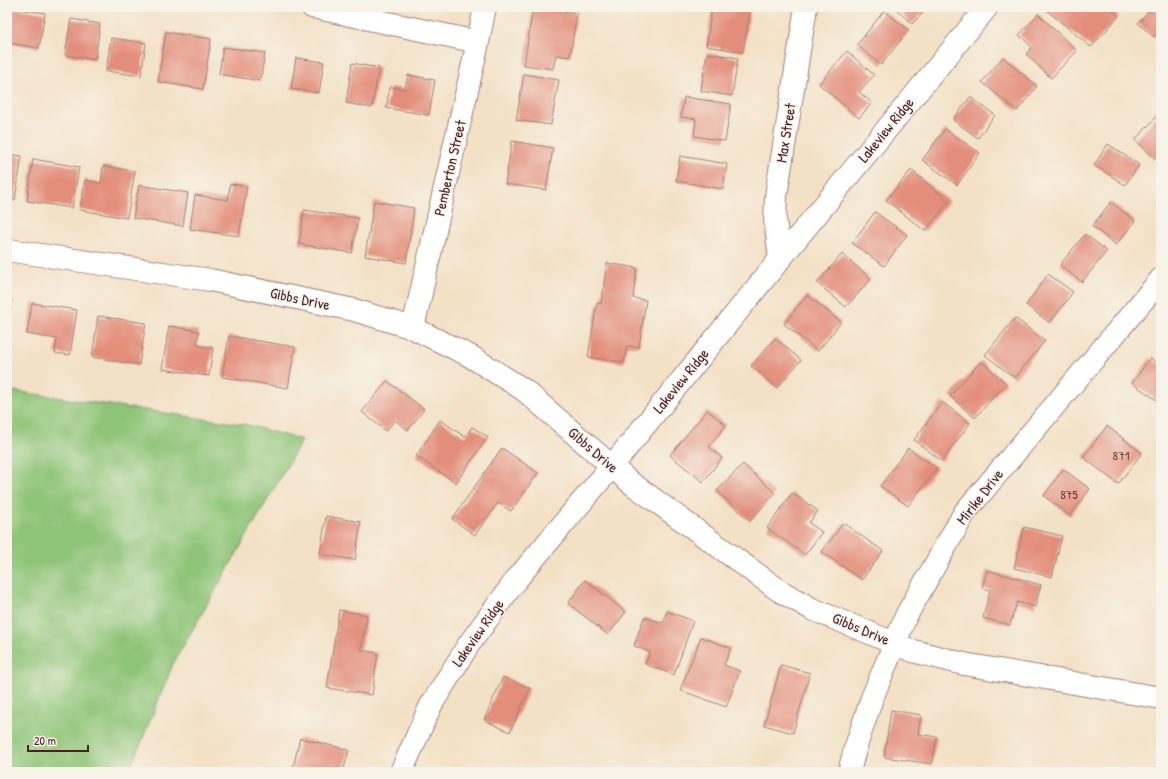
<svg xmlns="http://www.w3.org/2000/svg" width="1168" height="779" viewBox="0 0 1168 779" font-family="'Patrick Hand',sans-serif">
	<rect width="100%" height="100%" fill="#f7f3e8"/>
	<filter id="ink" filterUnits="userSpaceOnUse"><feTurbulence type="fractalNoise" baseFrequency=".025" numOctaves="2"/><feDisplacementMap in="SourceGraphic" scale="8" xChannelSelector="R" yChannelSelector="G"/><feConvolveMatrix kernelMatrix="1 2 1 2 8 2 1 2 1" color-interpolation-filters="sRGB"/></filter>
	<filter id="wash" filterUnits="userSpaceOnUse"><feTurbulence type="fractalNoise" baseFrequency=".012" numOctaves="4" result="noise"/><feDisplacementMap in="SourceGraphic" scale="16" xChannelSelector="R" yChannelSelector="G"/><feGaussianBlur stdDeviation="0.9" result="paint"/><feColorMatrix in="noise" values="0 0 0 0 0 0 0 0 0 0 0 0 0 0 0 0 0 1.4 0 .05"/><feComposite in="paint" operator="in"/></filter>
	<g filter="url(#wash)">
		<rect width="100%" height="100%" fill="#f3e1c6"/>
		<path fill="#8dc477" stroke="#6c7251" d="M7,390L248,425L302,440L174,662L131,767L162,772H7Z"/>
		<g id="blocks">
			<g fill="#e38e7a">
				<path d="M7,7L45,13L39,48L7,43Z"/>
				<path d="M533,7L577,13L570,57L556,55L553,69L524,65Z"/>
				<path d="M712,7L750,12L743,52L706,46Z"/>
				<path d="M894,7H929L912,24Z"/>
				<path d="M1046,7H1079L1082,10L1084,7H1109L1119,16L1091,47L1044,8Z"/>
				<path d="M1152,7H1154L1161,13V29L1154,37L1138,23Z"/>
				<path d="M884,11L909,30L881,65L857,45Z"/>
				<path d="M1038,14L1077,51L1051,78L1026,54L1032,47L1019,35Z"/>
				<path d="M71,19L100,24L95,60L65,55Z"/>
				<path d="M166,32L211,39L203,89L158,82Z"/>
				<path d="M111,38L146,43L141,76L106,71Z"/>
				<path d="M223,47L265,53L260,81L219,74Z"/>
				<path d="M847,51L874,75L859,92L872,103L859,118L819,84Z"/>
				<path d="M707,53L738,58L732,96L701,91Z"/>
				<path d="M1003,57L1037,86L1017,111L982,82Z"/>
				<path d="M296,58L324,62L319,93L291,89Z"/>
				<path d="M352,63L379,68L372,108L346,103Z"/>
				<path d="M524,74L559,80L551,125L516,120Z"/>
				<path d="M408,75L435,80L429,115L386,108L390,87L405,89Z"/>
				<path d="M684,97L731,104L725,141L694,136L696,119L681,117Z"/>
				<path d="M970,97L995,115L978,138L953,120Z"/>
				<path d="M1160,113L1161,114V164L1135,140Z"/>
				<path d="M945,129L980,153L957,185L922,160Z"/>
				<path d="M512,141L553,148L546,190L505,184Z"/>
				<path d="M1108,144L1139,165L1125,185L1094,165Z"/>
				<path d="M7,154L22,156L15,200L7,199Z"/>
				<path d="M680,156L727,164L723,189L676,181Z"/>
				<path d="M33,159L79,167L72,208L27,201Z"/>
				<path d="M103,166L135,171L127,218L80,210L85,180L101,183Z"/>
				<path d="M911,170L949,201L925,231L886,200Z"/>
				<path d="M230,184L247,186L239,236L190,229L195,195L228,200Z"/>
				<path d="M139,185L188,193L183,226L133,218Z"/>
				<path d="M374,201L414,208L406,263L365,256Z"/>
				<path d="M1111,202L1135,221L1116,245L1092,226Z"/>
				<path d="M304,210L358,218L352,253L299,244Z"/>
				<path d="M875,212L907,235L884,266L852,243Z"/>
				<path d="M1085,234L1107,251L1082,282L1060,265Z"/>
				<path d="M842,254L871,279L846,307L817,283Z"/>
				<path d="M607,263L637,268L633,298L646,300L639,347L627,346L624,363L588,357L597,303L601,304Z"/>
				<path d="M1048,274L1073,292L1050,323L1026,305Z"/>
				<path d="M807,295L841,322L818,351L784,324Z"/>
				<path d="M7,300L12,301L8,329H7Z"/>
				<path d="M32,303L77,310L70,355L55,353L57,339L27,334Z"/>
				<path d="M98,316L146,323L139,365L92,357Z"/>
				<path d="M1015,318L1045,341L1015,378L985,355Z"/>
				<path d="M169,326L199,331L197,345L213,348L209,376L162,369Z"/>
				<path d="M229,336L295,347L288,388L222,377Z"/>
				<path d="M775,338L801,360L777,388L751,366Z"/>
				<path d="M1150,358L1161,365V403L1132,383Z"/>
				<path d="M981,361L1006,383L975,418L950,396Z"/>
				<path d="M387,381L424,409L408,430L395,420L386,431L362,412Z"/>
				<path d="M942,402L970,423L942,461L914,440Z"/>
				<path d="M707,410L726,425L709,447L722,458L703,482L670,455Z"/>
				<path d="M440,420L465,437L472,427L488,437L456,483L416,456Z"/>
				<path d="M1107,426L1142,453L1118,484L1083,457Z"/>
				<path d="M502,448L538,473L511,511L498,503L475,535L452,519Z"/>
				<path d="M908,448L937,468L908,506L880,486Z"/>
				<path d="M743,464L775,493L750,521L717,491Z"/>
				<path d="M1063,469L1090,489L1070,516L1044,496Z"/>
				<path d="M792,493L818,511L809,523L822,532L805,555L767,528Z"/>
				<path d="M326,516L361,522L355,560L320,554Z"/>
				<path d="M843,523L883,551L862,580L822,552Z"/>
				<path d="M1024,527L1062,536L1052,577L1014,568Z"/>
				<path d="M987,570L1041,585L1035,607L1017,602L1010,625L983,618L990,590L982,588Z"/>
				<path d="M585,580L626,612L608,635L568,603Z"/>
				<path d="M339,610L367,615L361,650L378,653L372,695L327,688Z"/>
				<path d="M667,611L693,621L674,675L645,664L650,652L634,646L644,617L663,623Z"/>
				<path d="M701,637L731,648L724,665L740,671L726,707L680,690Z"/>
				<path d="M781,665L810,673L793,733L764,725Z"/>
				<path d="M503,677L530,688L510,732L484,720Z"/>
				<path d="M891,710L921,715L918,734L937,737L932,764L884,757Z"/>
				<path d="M300,738L349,750L343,772H292Z"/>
			</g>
		</g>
	</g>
	<g filter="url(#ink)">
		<use href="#blocks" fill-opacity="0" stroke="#9e8078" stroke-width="1"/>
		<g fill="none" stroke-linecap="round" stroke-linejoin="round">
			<defs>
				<g id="minor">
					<path d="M312,7L478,42"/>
					<path d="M7,250L210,280L354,310L413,328L470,356L524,390L631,483L780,591L812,609L913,651L964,664L1161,698"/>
					<path d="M780,259L775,219L776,196L806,7"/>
					<path d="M413,328L478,42L485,7"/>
					<path d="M401,772L431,705L469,644L516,580L612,466L780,259L987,7"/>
					<path d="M849,772L855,749L872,698L906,616L965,512L1161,279"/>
				</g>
			</defs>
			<use href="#minor" stroke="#9e8078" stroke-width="24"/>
			<use href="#minor" stroke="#fff" stroke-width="22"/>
		</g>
	</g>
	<g text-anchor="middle" stroke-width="3" stroke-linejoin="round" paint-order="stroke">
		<g font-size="13" fill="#703b3f">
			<text x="1121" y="460">871</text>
			<text x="1069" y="499">875</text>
		</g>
		<g font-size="15" fill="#4a1f2b" stroke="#f7f3e8">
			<text transform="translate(886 130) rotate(-51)" y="5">Lakeview Ridge</text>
			<text transform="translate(786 133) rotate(-81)" y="5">Max Street</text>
			<text transform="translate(450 168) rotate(-77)" y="5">Pemberton Street</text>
			<text transform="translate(300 299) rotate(12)" y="5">Gibbs Drive</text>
			<text transform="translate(681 381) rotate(-51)" y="5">Lakeview Ridge</text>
			<text transform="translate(593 450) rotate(41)" y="5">Gibbs Drive</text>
			<text transform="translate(980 497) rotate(-52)" y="5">Mirike Drive</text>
			<text transform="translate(861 629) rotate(23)" y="5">Gibbs Drive</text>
			<text transform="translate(478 633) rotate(-55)" y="5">Lakeview Ridge</text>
		</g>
	</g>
	<rect width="1168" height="779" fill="none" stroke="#f7f3e8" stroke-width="24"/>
	<path d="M28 745v6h60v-6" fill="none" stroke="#4a1f2b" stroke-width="2"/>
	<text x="34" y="745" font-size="12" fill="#4a1f2b" stroke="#f7f3e8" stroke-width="3" paint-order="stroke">20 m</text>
</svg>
